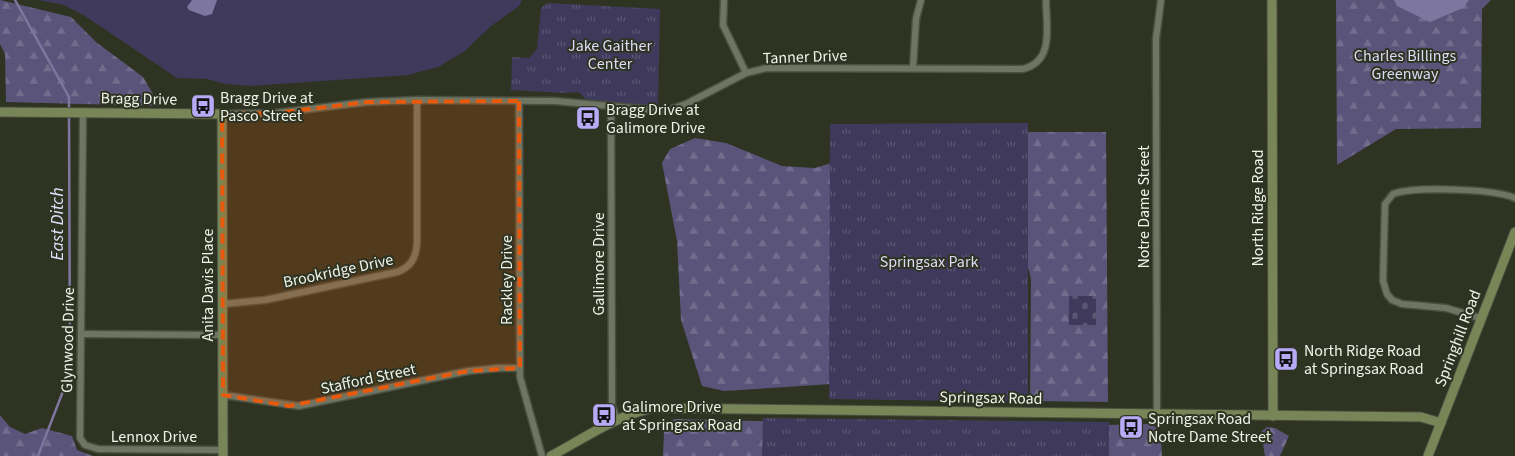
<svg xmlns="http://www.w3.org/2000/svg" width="1515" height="456" viewBox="0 0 1515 456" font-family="'Source Sans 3',sans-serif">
	<defs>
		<pattern id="forest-firs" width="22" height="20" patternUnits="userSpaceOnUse" patternTransform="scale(1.25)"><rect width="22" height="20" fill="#5a547a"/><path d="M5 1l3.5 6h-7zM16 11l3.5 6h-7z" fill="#726d8d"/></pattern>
		<pattern id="cemetery-stones" width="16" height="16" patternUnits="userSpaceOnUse" patternTransform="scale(1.25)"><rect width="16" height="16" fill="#3f3a5c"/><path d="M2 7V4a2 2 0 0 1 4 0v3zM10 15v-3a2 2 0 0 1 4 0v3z" fill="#5b5773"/></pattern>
		<pattern id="park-tufts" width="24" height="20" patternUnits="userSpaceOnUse" patternTransform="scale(1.25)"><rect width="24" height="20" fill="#3f3a5c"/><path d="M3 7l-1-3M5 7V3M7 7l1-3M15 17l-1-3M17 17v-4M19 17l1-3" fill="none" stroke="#5b5773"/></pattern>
	</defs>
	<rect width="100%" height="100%" fill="#2e3322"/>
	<path fill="#3f3a5c" d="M38,0H522L519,6L491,26L465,51L438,67L408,75L249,86L226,84L207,79L177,78L85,16L64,5Z"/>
	<g fill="url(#forest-firs)">
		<path d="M0,0L71,17L96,42L143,77L160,106L6,102L5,54L0,44Z"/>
		<path d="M1336,0H1491L1482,9L1481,128L1396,129L1337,165Z"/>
		<path d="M987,132H1106L1108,402L1030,401L1031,280L1029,270L1018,259L847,383L724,391L702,386L681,320L677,241L662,163L670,149L695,138L726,143L782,166L815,168L838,161Z"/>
		<path d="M0,415L10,427L25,434L42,428L72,436L77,450L93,456H0Z"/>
		<path d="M674,419L798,422L794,456H663L664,431Z"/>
		<path d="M1148,424L1156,427L1161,440L1162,456H1097L1105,425Z"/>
		<path d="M1267,427L1275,428L1289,436L1280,456H1265L1261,432Z"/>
	</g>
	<rect fill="url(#cemetery-stones)" x="1069" y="296" width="27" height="29"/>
	<g fill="url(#park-tufts)">
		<path d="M548,3L660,9L658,107H640L586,100L579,92L563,93L511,90L512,57L529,58L537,49L541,8Z"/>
		<path d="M1028,123V402L829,399L830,124Z"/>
		<path d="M763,418L1109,422V456H762Z"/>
	</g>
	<g fill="#7d77a0">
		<path d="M192,0H217L212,14L205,16L189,10L187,7Z"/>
		<path d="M1394,0H1469L1463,8L1430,22L1397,6Z"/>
	</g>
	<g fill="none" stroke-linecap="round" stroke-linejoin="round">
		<g stroke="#7d77a0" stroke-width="2.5">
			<path d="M15,0L69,97V110"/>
			<path d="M38,456L67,381L70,364L69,116"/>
		</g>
		<defs>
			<g id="street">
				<path d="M724,0L723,25L746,73"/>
				<path d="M913,68L916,19L921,0"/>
				<path d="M519,101L520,377L542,456"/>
				<path d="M611,107L612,405L617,421"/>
				<path d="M83,113L80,438L85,445L98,449L223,450"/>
				<path d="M222,114L276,113L367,102L417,100L555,101L666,111L686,104L746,73L767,68L1023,69C1055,61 1046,26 1046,0"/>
				<path d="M223,304L265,300L397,272C411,267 416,258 417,243V100"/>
				<path d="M1480,318L1446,308L1402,304L1392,300L1387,294L1383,281L1385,204L1393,194C1414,186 1494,189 1515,198"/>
				<path d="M81,334L223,335"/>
				<path d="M223,395L299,406L468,371L498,368H520"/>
				<path d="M1157,415L1156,39L1161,0"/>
			</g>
			<g id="secondary">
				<path d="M1272,0L1273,416"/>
				<path d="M0,112L222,114L223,456"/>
				<path d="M551,456C583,439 617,415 653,408L1421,417L1441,423"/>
				<path d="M1428,456L1515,232"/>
			</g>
		</defs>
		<use href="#street" stroke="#4a4f40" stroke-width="9"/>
		<use href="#secondary" stroke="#4a4f40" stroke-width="11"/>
		<use href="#street" stroke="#6e7562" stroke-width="6"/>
		<use href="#secondary" stroke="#788556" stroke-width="9"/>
	</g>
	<path fill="#e8590c" fill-opacity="0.2" stroke="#e8590c" stroke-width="4" stroke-dasharray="10 6" stroke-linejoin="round" d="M519,101L520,368L468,371L289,406L223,395L222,114L276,113L367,102Z"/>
	<defs>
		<symbol id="bus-square" viewBox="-11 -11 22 22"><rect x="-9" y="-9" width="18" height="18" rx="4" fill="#b7abf8" stroke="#2e3322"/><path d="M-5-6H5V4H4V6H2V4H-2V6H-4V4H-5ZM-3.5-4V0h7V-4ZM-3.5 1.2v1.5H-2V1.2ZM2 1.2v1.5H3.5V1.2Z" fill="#111"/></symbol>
	</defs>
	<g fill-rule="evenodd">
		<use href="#bus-square" x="189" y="92" width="28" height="28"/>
		<use href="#bus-square" x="574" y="104" width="28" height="28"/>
		<use href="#bus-square" x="1272" y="345" width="28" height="28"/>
		<use href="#bus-square" x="590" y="401" width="28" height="28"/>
		<use href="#bus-square" x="1117" y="413" width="28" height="28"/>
	</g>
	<g text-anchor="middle" stroke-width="4" stroke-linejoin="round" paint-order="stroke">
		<g font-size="16" fill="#dedbf6" stroke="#2e3322">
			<text x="610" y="51">Jake Gaither<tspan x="610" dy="18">Center</tspan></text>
			<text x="1405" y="61">Charles Billings<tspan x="1405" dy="18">Greenway</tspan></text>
			<text x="929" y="267">Springsax Park</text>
		</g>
		<g font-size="16" fill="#eff3e8" stroke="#2e3322">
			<text transform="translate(805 56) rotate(-2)" y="6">Tanner Drive</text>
			<text transform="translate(139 98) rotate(1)" y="6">Bragg Drive</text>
			<text transform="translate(1143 207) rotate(-90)" y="6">Notre Dame Street</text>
			<text transform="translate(1257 208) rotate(-90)" y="6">North Ridge Road</text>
			<text transform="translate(598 264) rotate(-90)" y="6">Gallimore Drive</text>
			<text transform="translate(338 270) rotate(-12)" y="6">Brookridge Drive</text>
			<text transform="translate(506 280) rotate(-90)" y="6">Rackley Drive</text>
			<text transform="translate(207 285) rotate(-90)" y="6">Anita Davis Place</text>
			<text transform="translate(1457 338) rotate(-69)" y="6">Springhill Road</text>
			<text transform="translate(67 340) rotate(-89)" y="6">Glynwood Drive</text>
			<text transform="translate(368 378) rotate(-12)" y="6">Stafford Street</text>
			<text transform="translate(991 397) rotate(1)" y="6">Springsax Road</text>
			<text x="154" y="442">Lennox Drive</text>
		</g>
		<g font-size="16" fill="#eff3e8" stroke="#2e3322" text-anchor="start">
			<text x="220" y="103">Bragg Drive at<tspan x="220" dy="18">Pasco Street</tspan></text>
			<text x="606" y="115">Bragg Drive at<tspan x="606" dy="18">Galimore Drive</tspan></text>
			<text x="1304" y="356">North Ridge Road<tspan x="1304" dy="18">at Springsax Road</tspan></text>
			<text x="622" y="412">Galimore Drive<tspan x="622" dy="18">at Springsax Road</tspan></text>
			<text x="1148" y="424">Springsax Road<tspan x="1148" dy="18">Notre Dame Street</tspan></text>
		</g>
		<g font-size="18" font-style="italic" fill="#e3e0fb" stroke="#2e3322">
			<text transform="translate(57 224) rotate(-90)" y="6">East Ditch</text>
		</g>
	</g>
</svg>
